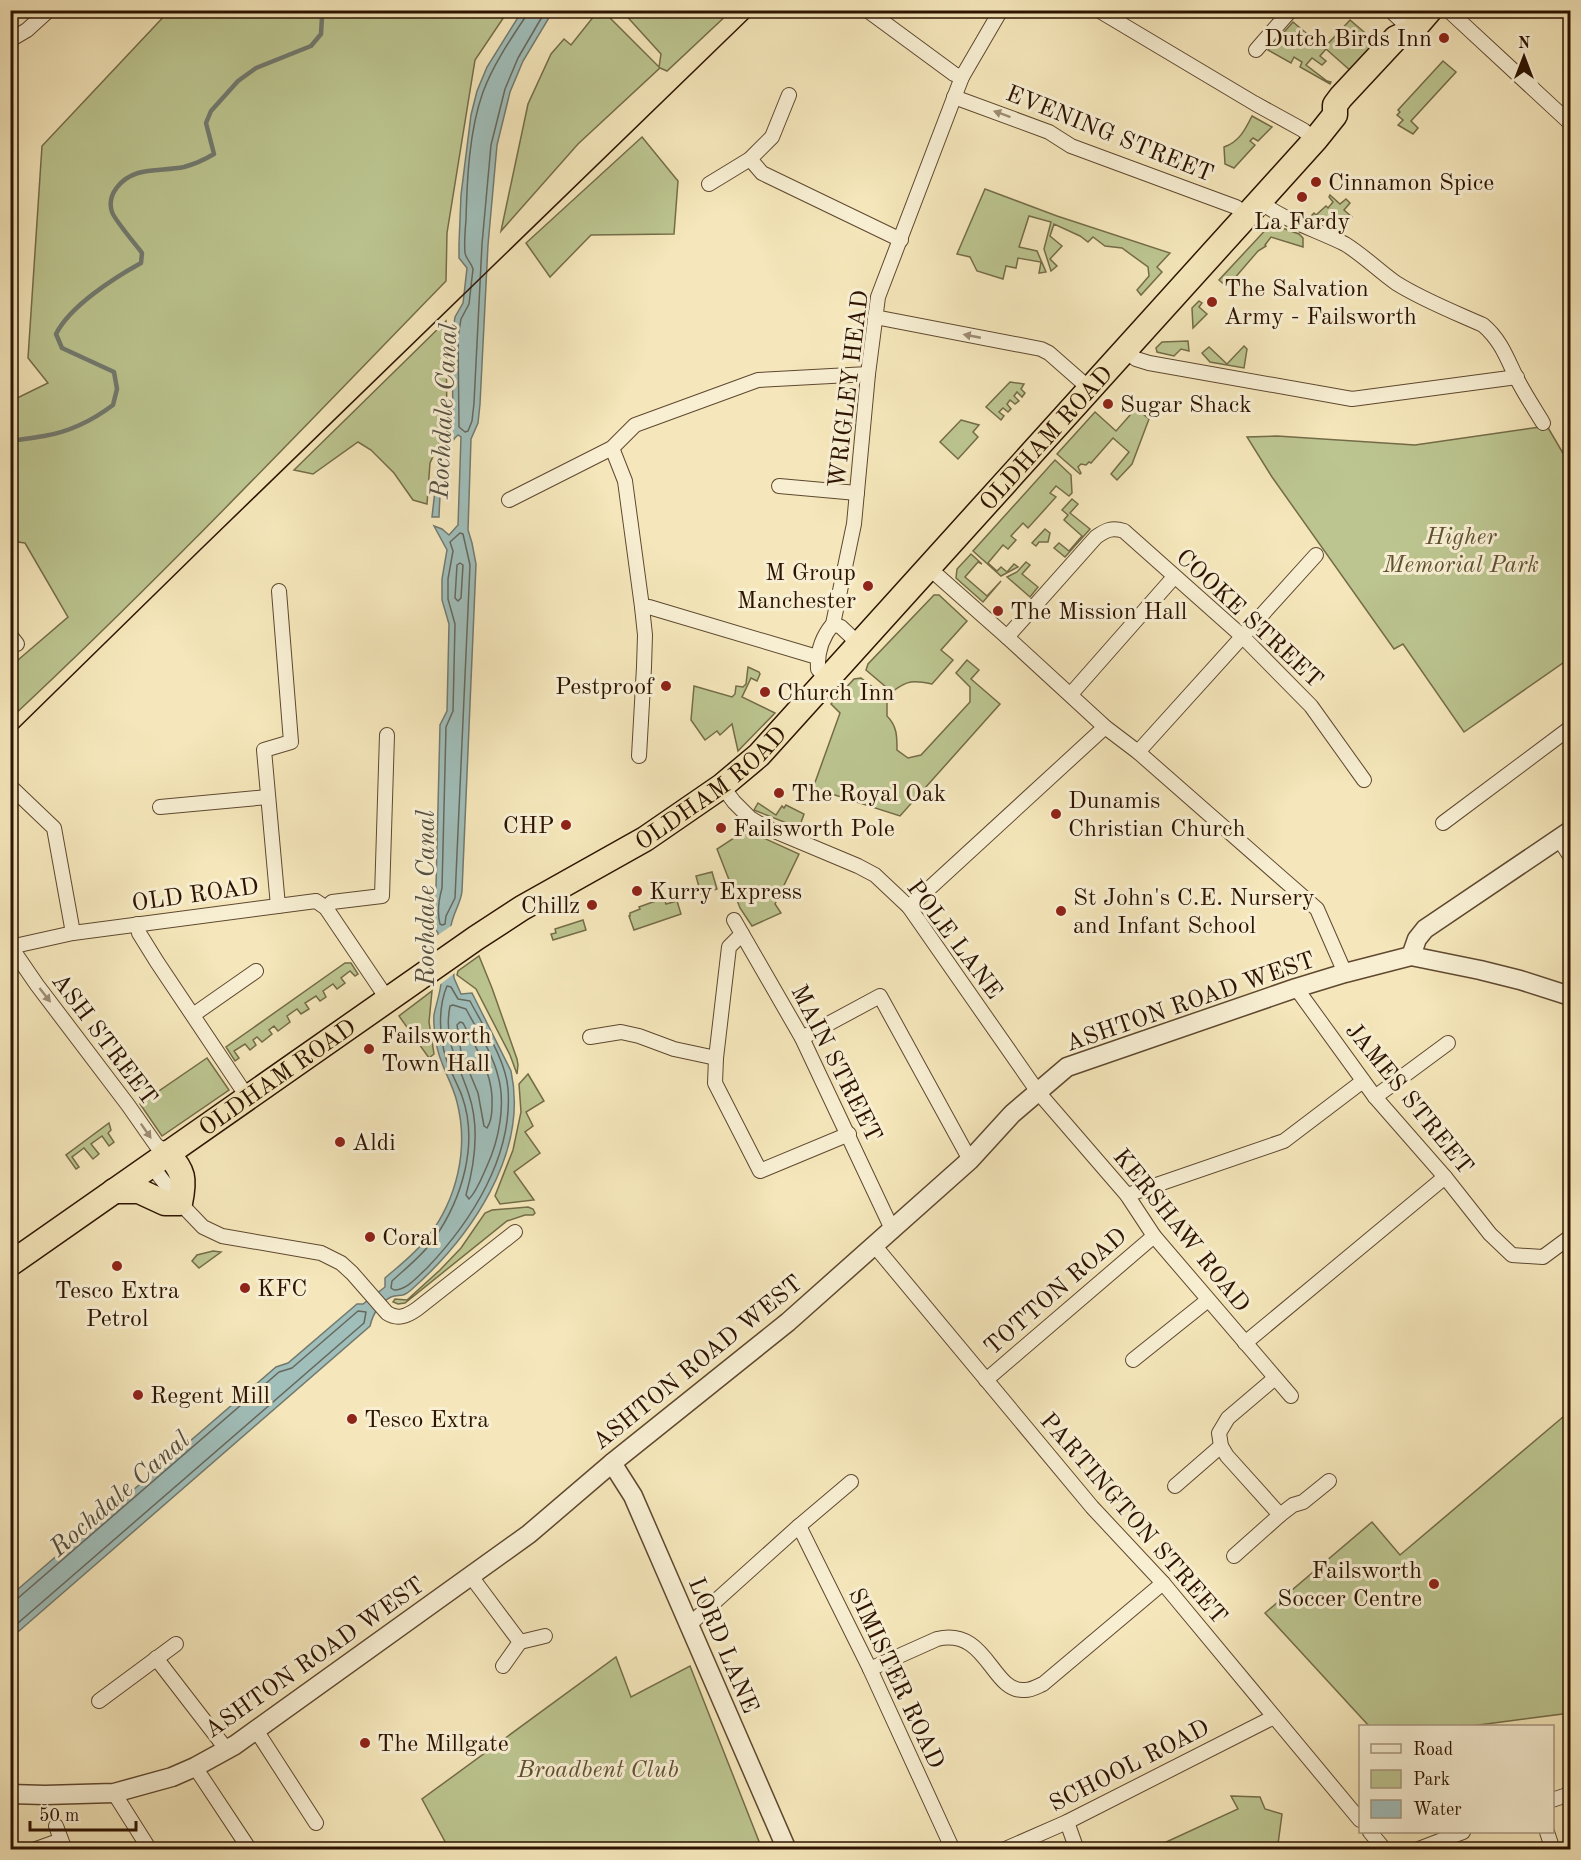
<svg xmlns="http://www.w3.org/2000/svg" width="1581" height="1860" viewBox="0 0 1581 1860" font-family="'Old Standard TT',serif">
	<rect width="100%" height="100%" fill="#f5e7bb"/>
	<filter id="stains"><feTurbulence type="fractalNoise" baseFrequency=".00333" numOctaves="4"/><feColorMatrix values="0 0 0 0 .2 0 0 0 0 .09 0 0 0 0 .02 0 0 0 .5 -.17"/></filter>
	<radialGradient id="worn" r=".72"><stop offset=".6" stop-color="#630" stop-opacity="0"/><stop offset="1" stop-color="#630" stop-opacity=".3"/></radialGradient>
	<g fill="#bcc590" stroke="#746c48" stroke-width="1.5">
		<path d="M169,11H508L475,60L447,233L446,281C303,428 161,578 11,718V666L68,617L25,543L11,541V401L48,383L28,358L42,146Z"/>
		<path d="M598,11H603L659,67L661,54L622,11H731L667,71L660,68L578,144L501,231L528,104L551,54L564,39L571,45Z"/>
		<path d="M1350,20L1377,43L1352,72L1326,49L1320,56L1326,61L1322,65L1312,58L1306,65L1327,81L1331,82L1330,84L1300,67L1302,62L1294,57L1291,63L1268,50L1293,22L1324,48Z"/>
		<path d="M1443,61L1456,72L1411,121L1418,128L1413,134L1398,125L1403,120L1397,115L1400,112L1398,110Z"/>
		<path d="M1252,116L1272,127L1258,141L1253,138L1250,141L1255,145L1234,168L1225,164L1224,147C1239,142 1245,130 1252,116Z"/>
		<path d="M642,137L678,181L674,234L591,235L550,277L526,243Z"/>
		<path d="M985,189L1057,216L1170,253L1157,267L1162,272L1141,295L1137,290L1149,276L1148,267L1122,248L1105,246L1093,237L1088,242L1080,236L1054,224L1050,236L1062,246L1050,259L1057,266L1051,271L1044,249L1051,222L1029,216L1019,247L1037,251L1046,272L1039,273L1041,262L1018,258L1016,268L1006,266L1003,279L977,271L970,257L957,254Z"/>
		<path d="M1330,195L1340,204L1346,199L1350,203L1344,210L1352,217L1340,229L1310,217L1314,213L1316,215L1326,206L1328,208L1333,202L1329,197Z"/>
		<path d="M1271,224L1299,234L1303,238V247L1271,237L1265,245L1266,246L1258,251L1227,287L1219,280Z"/>
		<path d="M1199,301L1202,303L1199,307L1207,314L1193,328L1192,308Z"/>
		<path d="M446,321L447,426L430,463L427,504L413,500L394,473L371,450L358,442L313,474L294,470Z"/>
		<path d="M1188,341L1189,351L1181,349L1174,356L1157,352L1156,348L1162,342Z"/>
		<path d="M1244,346L1247,349L1244,368L1210,362L1202,353L1209,347L1227,364Z"/>
		<path d="M1010,382L1024,384L1021,389L1025,393L1022,397L1017,392L1014,396L1019,401L1015,404L1010,400L1007,404L1011,409L1008,412L1003,408L999,412L1004,416L1001,420L986,407Z"/>
		<path d="M1132,405L1149,419L1132,464L1117,480L1111,474L1129,452L1113,438L1091,463L1089,462L1086,465L1081,464L1078,467L1081,473L1080,474L1057,454L1095,412L1116,431L1131,414L1127,412Z"/>
		<path d="M961,420L979,425L973,432L978,437L958,459L940,442Z"/>
		<path d="M1547,426L1570,465V658L1464,732L1403,644L1394,649L1272,477L1247,437L1277,436L1415,445Z"/>
		<path d="M1055,460L1071,475L1072,493L1069,496L1056,486L1050,493L1056,497L1028,528L1023,523L1011,536L1016,540L1008,549L1003,545L988,563L997,571L1001,567L1007,572L1014,564L1018,567L1001,576L973,551Z"/>
		<path d="M1072,499L1078,504L1070,513L1090,529L1065,557L1054,548L1059,543L1069,551L1082,536L1064,520L1068,515L1062,510Z"/>
		<path d="M1045,529L1050,533L1048,542H1039L1036,546L1032,543Z"/>
		<path d="M971,554L982,564L978,562L965,577L987,596L1001,581L983,602L956,578L957,569Z"/>
		<path d="M1026,562L1030,565L1022,574L1038,587L1030,597L1007,577L1017,572Z"/>
		<path d="M934,595H939L967,621L941,650L953,660L932,684C914,680 907,680 892,692L866,670L868,664Z"/>
		<path d="M967,660L979,670L971,679L1000,704L900,816L813,788L840,713L831,704L854,679L861,678L887,698V716C897,726 897,736 897,750L908,758L921,755L970,702V687L956,673Z"/>
		<path d="M748,667L759,672L760,674L757,681L751,678L742,697L775,713L738,751L732,724L720,735L717,731L705,740L691,720L694,686L732,697L735,694L736,686L743,687L746,684Z"/>
		<path d="M758,803L776,815L782,806L784,808L786,805L804,814L799,828L754,810Z"/>
		<path d="M746,830L799,854L775,904L781,913L752,926L740,908L717,849Z"/>
		<path d="M712,872L717,889L701,894L696,876Z"/>
		<path d="M664,898L666,904L677,901L681,914L634,930L629,916H630V913L640,909L639,907Z"/>
		<path d="M583,920L586,930L553,940L551,934L556,933L555,929Z"/>
		<path d="M479,956L492,988L517,1059L518,1065L517,1074L510,1055L476,989L457,975L458,971Z"/>
		<path d="M345,963H351L358,974L355,976L350,971L341,978L345,983L337,989L333,984L323,991L326,997L320,1001L316,996L305,1003L309,1009L301,1014L297,1009L287,1016L290,1022L278,1031L274,1026L269,1030L272,1034L262,1042L257,1037L253,1040L256,1045L250,1050L245,1044L234,1051L239,1058L235,1061L226,1047Z"/>
		<path d="M432,991L429,1022L434,1054L429,1058L399,1016Z"/>
		<path d="M207,1058L229,1090L162,1136L140,1104Z"/>
		<path d="M528,1074L544,1101L526,1112L533,1126L525,1132L540,1153L514,1172L534,1200L500,1204L495,1196L513,1150L521,1112L519,1084Z"/>
		<path d="M109,1123L111,1130L108,1133L114,1142L109,1146L102,1136L91,1144L99,1154L93,1159L84,1148L72,1157L79,1167L76,1169L66,1155Z"/>
		<path d="M528,1207L533,1209L535,1213L533,1215H525L507,1221L405,1303L398,1304L393,1302L395,1299L407,1300L440,1270L461,1248L485,1213L492,1210Z"/>
		<path d="M213,1251L221,1252L199,1268L192,1261L197,1255Z"/>
		<path d="M1570,1411V1713L1471,1726H1369L1265,1613L1372,1522L1400,1555Z"/>
		<path d="M616,1657L631,1697L690,1666L762,1849H449L422,1799Z"/>
		<path d="M1231,1796L1260,1797L1265,1809L1282,1814L1278,1844L1265,1850L1151,1849L1238,1809Z"/>
	</g>
	<path fill="#a0beba" stroke="#727a70" stroke-width="1.5" d="M522,11H553L523,61L510,92L497,145L488,245L480,404L478,423L471,439L468,530L472,543L476,564L462,891C461,903 453,913 451,926L454,978L461,994L472,993L511,1071C529,1154 470,1238 411,1290C401,1299 399,1293 391,1297C379,1303 373,1314 370,1326L11,1638L10,1596L276,1367L288,1363L357,1304H363L385,1287V1278C400,1265 416,1253 428,1237C457,1199 469,1149 457,1102C452,1081 439,1064 436,1042C435,1033 433,1023 434,1015C436,1004 440,994 441,983C442,967 439,949 438,933C429,922 431,901 436,888L440,725L447,711L449,624L442,600V579L447,550L434,526L442,529L449,535L458,525L461,437L458,435C440,450 440,495 439,517H432L439,455L453,426L452,337L455,317L463,303L467,268L459,258V244L461,195L471,115L477,91L487,67Z"/>
	<path fill="#f5e7bb" d="M454,924L456,972L437,987L435,937Z"/>
	<g fill="none" stroke-linecap="round" stroke-linejoin="round">
		<g stroke="#66685d" stroke-width="1.5">
			<path d="M526,10V16C510,40 493,65 483,92C469,131 467,180 466,220C465,231 464,242 465,253C466,259 471,262 473,269L469,304L461,319L458,337L459,427L465,432L468,431L472,421L474,403L482,244L491,145L505,89L518,58L546,10"/>
			<path d="M460,533L463,534L470,565L455,898L446,916L445,924L442,925L440,924C437,913 439,899 442,888L446,727L453,711L455,624L448,599V579L453,551L450,542Z"/>
			<path d="M460,563L463,565L461,598L458,601L455,598L457,565Z"/>
			<path d="M447,986L451,987L458,999L470,1001C483,1026 506,1060 508,1089C513,1156 472,1221 427,1268C417,1277 407,1290 394,1290L391,1288L392,1281C406,1268 423,1255 434,1239C462,1199 479,1144 462,1096C457,1083 450,1071 446,1058C439,1036 438,1007 447,986Z"/>
			<path d="M453,1005L466,1009C477,1030 492,1052 498,1076C506,1104 499,1140 487,1166C482,1177 477,1191 469,1199L466,1195C475,1163 480,1128 469,1095C459,1064 443,1041 450,1006Z"/>
			<path d="M460,1022L463,1023C477,1050 494,1075 492,1106C492,1113 491,1122 487,1128L484,1126L478,1093L461,1052L457,1025Z"/>
			<path d="M10,1600L17,1599L279,1372L292,1368L358,1311L366,1312L364,1323L10,1630"/>
		</g>
		<path stroke="#727a70" stroke-width="4.5" d="M10,441C22,439 33,438 44,436C69,432 93,420 113,405L117,389L114,372L62,348L56,334C70,306 114,278 141,263L142,253C136,245 114,219 112,212C106,194 122,178 138,173C151,169 169,170 184,167C195,164 204,160 214,154L206,123L211,111L238,81L256,68L311,46L321,34L322,17L328,10"/>
		<defs>
			<g id="minor">
				<path d="M867,10L954,74L962,77"/>
				<path d="M1098,10L1254,103L1303,130L1315,140"/>
				<path d="M1390,10L1412,31"/>
				<path d="M1448,10L1570,123"/>
				<path d="M10,40L27,30L49,10"/>
				<path d="M1256,50L1291,10"/>
				<path d="M954,97L1049,132L1071,146L1236,207L1246,215"/>
				<path d="M750,159L762,173L901,240"/>
				<path d="M709,184L750,159L772,137L789,95"/>
				<path d="M1259,201C1283,220 1317,230 1345,244C1363,255 1379,271 1396,283C1423,300 1454,312 1483,325C1500,339 1507,358 1516,377C1524,393 1534,408 1543,423"/>
				<path d="M875,317L1041,349L1049,353L1090,389"/>
				<path d="M1125,350L1136,359L1149,363L1352,399L1517,377"/>
				<path d="M612,448L625,481L642,607L645,635L644,667L639,756"/>
				<path d="M779,486L857,493"/>
				<path d="M509,500L612,448L635,425L758,380L868,374"/>
				<path d="M929,568L1007,637L1105,727L1138,752L1317,909L1345,973"/>
				<path d="M642,607H649L817,657"/>
				<path d="M833,624L841,627L860,645"/>
				<path d="M10,635L17,644"/>
				<path d="M1007,637L1096,537C1106,530 1112,527 1124,531L1242,636L1311,706L1364,780"/>
				<path d="M828,680L818,669C817,652 822,637 833,624L854,524L868,374L878,297L962,77L1001,10"/>
				<path d="M1071,694L1174,577"/>
				<path d="M1138,752L1316,555"/>
				<path d="M722,786L734,802L750,818L765,827L858,866L875,875L909,907L1038,1092L1127,1195L1154,1236L1291,1396"/>
				<path d="M11,787L54,828L73,933"/>
				<path d="M160,807L268,797"/>
				<path d="M1443,823L1570,728"/>
				<path d="M1559,839L1570,856"/>
				<path d="M278,906L264,750L291,742L279,591"/>
				<path d="M909,907L1105,727"/>
				<path d="M326,908L332,902L382,896L387,735"/>
				<path d="M734,920L802,1038L892,1229"/>
				<path d="M137,924L139,933L157,962L248,1098"/>
				<path d="M742,934L729,947L716,1058L715,1083L760,1171L849,1134"/>
				<path d="M14,946L15,953L37,985L128,1105L156,1145L167,1153"/>
				<path d="M10,947L73,933L316,901L326,908L388,1000"/>
				<path d="M1296,988L1375,1097L1445,1177L1490,1234L1512,1255L1543,1257L1570,1237"/>
				<path d="M193,1015L256,971"/>
				<path d="M590,1037L621,1032L639,1036L674,1049L716,1058"/>
				<path d="M802,1038L880,996L970,1160"/>
				<path d="M1375,1097L1448,1043"/>
				<path d="M151,1165L180,1203L203,1227L222,1236L321,1253L341,1263L352,1273L387,1313C398,1320 407,1316 417,1309L515,1232"/>
				<path d="M1127,1195L1284,1141L1363,1081"/>
				<path d="M874,1245L1092,1507L1163,1583L1360,1820"/>
				<path d="M1245,1343L1445,1177"/>
				<path d="M1133,1360L1208,1300"/>
				<path d="M1275,1378L1228,1418L1219,1433L1221,1446L1227,1456L1280,1515"/>
				<path d="M986,1380L1154,1236"/>
				<path d="M1175,1486L1221,1446"/>
				<path d="M799,1526L870,1669L953,1850"/>
				<path d="M1234,1556L1280,1515L1293,1505L1303,1502L1329,1481"/>
				<path d="M470,1575L520,1642L503,1666"/>
				<path d="M689,1625L799,1526L851,1482"/>
				<path d="M520,1642L545,1636"/>
				<path d="M156,1658L227,1750"/>
				<path d="M870,1669L937,1639C988,1627 991,1693 1025,1690C1032,1690 1038,1686 1043,1684L1163,1583"/>
				<path d="M99,1701L176,1644"/>
				<path d="M256,1730L316,1823"/>
				<path d="M195,1767L250,1850"/>
				<path d="M114,1793L150,1850"/>
				<path d="M1552,1800L1570,1794"/>
				<path d="M1067,1822L1077,1850"/>
				<path d="M56,1826L65,1850"/>
				<path d="M1370,1832L1385,1850"/>
				<path d="M1547,1832L1553,1850"/>
				<path d="M33,1850L61,1840"/>
				<path d="M1003,1850L1067,1822L1274,1717"/>
				<path d="M1416,1850L1463,1832"/>
			</g>
			<g id="tertiary">
				<path d="M1411,956L1417,939L1425,929L1570,831"/>
				<path d="M612,1463L633,1496L787,1850"/>
				<path d="M10,1794L45,1795L114,1793L172,1777L195,1767L235,1745L529,1534L612,1463L788,1322L970,1160L1012,1114L1067,1067L1296,988L1345,973L1411,956L1480,970L1520,980L1570,996"/>
			</g>
			<g id="trunk">
				<path d="M114,1191H139L165,1203H180C185,1179 184,1171 167,1153"/>
				<path id="s1" d="M10,1264L476,938L522,908L645,839L722,786L759,755L1315,140L1335,115V105L1341,97L1396,38L1412,31L1430,10"/>
			</g>
		</defs>
		<use href="#minor" stroke="#5f482f" stroke-width="16"/>
		<use href="#tertiary" stroke="#5f482f" stroke-width="21"/>
		<use href="#trunk" stroke="#2d1300" stroke-width="27"/>
		<use href="#minor" stroke="#f8efd3" stroke-width="14"/>
		<use href="#tertiary" stroke="#f8efd3" stroke-width="18"/>
		<use href="#trunk" stroke="#f5e7bb" stroke-width="24"/>
		<path stroke="#2d1300" stroke-width="1.5" d="M10,736L202,548L757,10"/>
	</g>
	<defs><path id="oneway-solid" d="M-6-.8H1V-3.2L6.5 0L1 3.2V.8H-6Z" transform="scale(1.5)"/></defs>
	<g fill="#9d8c74">
		<use href="#oneway-solid" transform="translate(1002 114) rotate(-160)"/>
		<use href="#oneway-solid" transform="translate(972 336) rotate(-169)"/>
		<use href="#oneway-solid" transform="translate(45 995) rotate(52)"/>
		<use href="#oneway-solid" transform="translate(146 1131) rotate(55)"/>
	</g>
	<g fill="#8f2418" stroke="#f8efd3" stroke-width="2">
		<circle cx="1444" cy="38" r="6"/>
		<circle cx="1316" cy="182" r="6"/>
		<circle cx="1302" cy="197" r="6"/>
		<circle cx="1212" cy="302" r="6"/>
		<circle cx="1108" cy="404" r="6"/>
		<circle cx="868" cy="586" r="6"/>
		<circle cx="998" cy="611" r="6"/>
		<circle cx="666" cy="686" r="6"/>
		<circle cx="765" cy="692" r="6"/>
		<circle cx="779" cy="793" r="6"/>
		<circle cx="1056" cy="814" r="6"/>
		<circle cx="566" cy="825" r="6"/>
		<circle cx="721" cy="828" r="6"/>
		<circle cx="637" cy="891" r="6"/>
		<circle cx="592" cy="905" r="6"/>
		<circle cx="1061" cy="911" r="6"/>
		<circle cx="369" cy="1049" r="6"/>
		<circle cx="340" cy="1142" r="6"/>
		<circle cx="370" cy="1237" r="6"/>
		<circle cx="117" cy="1266" r="6"/>
		<circle cx="245" cy="1288" r="6"/>
		<circle cx="138" cy="1395" r="6"/>
		<circle cx="352" cy="1419" r="6"/>
		<circle cx="1434" cy="1584" r="6"/>
		<circle cx="365" cy="1743" r="6"/>
	</g>
	<g text-anchor="middle" stroke-width="6" stroke-linejoin="round" paint-order="stroke">
		<g font-size="24" fill="#2d1300" stroke="#f8efd3" text-anchor="start">
			<text x="1432" y="46" text-anchor="end">Dutch Birds Inn</text>
			<text x="1328" y="190">Cinnamon Spice</text>
			<text x="1302" y="229" text-anchor="middle">La Fardy</text>
			<text x="1224" y="296">The Salvation<tspan x="1224" dy="28">Army - Failsworth</tspan></text>
			<text x="1120" y="412">Sugar Shack</text>
			<text x="856" y="580" text-anchor="end">M Group<tspan x="856" dy="28">Manchester</tspan></text>
			<text x="1010" y="619">The Mission Hall</text>
			<text x="654" y="694" text-anchor="end">Pestproof</text>
			<text x="777" y="700">Church Inn</text>
			<text x="791" y="801">The Royal Oak</text>
			<text x="1068" y="808">Dunamis<tspan x="1068" dy="28">Christian Church</tspan></text>
			<text x="554" y="833" text-anchor="end">CHP</text>
			<text x="733" y="836">Failsworth Pole</text>
			<text x="649" y="899">Kurry Express</text>
			<text x="1073" y="905">St John's C.E. Nursery<tspan x="1073" dy="28">and Infant School</tspan></text>
			<text x="580" y="913" text-anchor="end">Chillz</text>
			<text x="381" y="1043">Failsworth<tspan x="381" dy="28">Town Hall</tspan></text>
			<text x="352" y="1150">Aldi</text>
			<text x="382" y="1245">Coral</text>
			<text x="257" y="1296">KFC</text>
			<text x="117" y="1298" text-anchor="middle">Tesco Extra<tspan x="117" dy="28">Petrol</tspan></text>
			<text x="150" y="1403">Regent Mill</text>
			<text x="364" y="1427">Tesco Extra</text>
			<text x="1422" y="1578" text-anchor="end">Failsworth<tspan x="1422" dy="28">Soccer Centre</tspan></text>
			<text x="377" y="1751">The Millgate</text>
		</g>
		<g font-size="24" fill="#2d1300" stroke="#f8efd3">
			<text transform="translate(1110 133) rotate(22)" y="8">EVENING STREET</text>
			<text transform="translate(848 389) rotate(-83)" y="8">WRIGLEY HEAD</text>
			<text dy="8" stroke="none"><textPath href="#s1" startOffset="1334">OLDHAM ROAD</textPath></text>
			<text transform="translate(1250 618) rotate(43)" y="8">COOKE STREET</text>
			<text dy="8" stroke="none"><textPath href="#s1" startOffset="848">OLDHAM ROAD</textPath></text>
			<text transform="translate(195 894) rotate(-8)" y="8">OLD ROAD</text>
			<text transform="translate(955 939) rotate(53)" y="8">POLE LANE</text>
			<text transform="translate(1190 1001) rotate(-19)" y="8">ASHTON ROAD WEST</text>
			<text transform="translate(105 1039) rotate(53)" y="8">ASH STREET</text>
			<text transform="translate(837 1063) rotate(63)" y="8">MAIN STREET</text>
			<text dy="8" stroke="none"><textPath href="#s1" startOffset="326">OLDHAM ROAD</textPath></text>
			<text transform="translate(1410 1098) rotate(51)" y="8">JAMES STREET</text>
			<text transform="translate(1182 1230) rotate(51)" y="8">KERSHAW ROAD</text>
			<text transform="translate(1055 1291) rotate(-41)" y="8">TOTTON ROAD</text>
			<text transform="translate(697 1362) rotate(-39)" y="8">ASHTON ROAD WEST</text>
			<text transform="translate(1134 1518) rotate(49)" y="8">PARTINGTON STREET</text>
			<text transform="translate(724 1645) rotate(67)" y="8">LORD LANE</text>
			<text transform="translate(314 1657) rotate(-35)" y="8">ASHTON ROAD WEST</text>
			<text transform="translate(897 1678) rotate(65)" y="8">SIMISTER ROAD</text>
			<text transform="translate(1129 1765) rotate(-27)" y="8">SCHOOL ROAD</text>
		</g>
		<g font-size="24" font-style="italic" fill="#5f5132" stroke="#f8efd3">
			<text x="1461" y="544">Higher<tspan x="1461" dy="28">Memorial Park</tspan></text>
			<text x="598" y="1777">Broadbent Club</text>
		</g>
		<g font-size="26" font-style="italic" fill="#554f41" stroke="#f8efd3">
			<text transform="translate(443 411) rotate(-87)" y="9">Rochdale Canal</text>
			<text transform="translate(425 898) rotate(-90)" y="9">Rochdale Canal</text>
			<text transform="translate(119 1493) rotate(-41)" y="9">Rochdale Canal</text>
		</g>
	</g>
	<rect width="1581" height="1860" fill="none" stroke="#f5e7bb" stroke-width="36"/>
	<rect x="12" y="12" width="1557" height="1836" fill="none" stroke="#2d1300" stroke-width="3"/>
	<rect x="18" y="18" width="1545" height="1824" fill="none" stroke="#2d1300" stroke-width="1.5"/>
	<rect x="1359" y="1725" width="195" height="108" fill="#f8efd3" stroke="#a7977f" stroke-width="1.5"/>
	<rect x="1371" y="1744" width="30" height="9" fill="#f8efd3" stroke="#a7977f" stroke-width="1.5"/>
	<text x="1413" y="1755" font-size="18" fill="#2d1300">Road</text>
	<rect x="1371" y="1770" width="30" height="18" fill="#bcc590" stroke="#a7977f" stroke-width="1.5"/>
	<text x="1413" y="1785" font-size="18" fill="#2d1300">Park</text>
	<rect x="1371" y="1800" width="30" height="18" fill="#a0beba" stroke="#a7977f" stroke-width="1.5"/>
	<text x="1413" y="1815" font-size="18" fill="#2d1300">Water</text>
	<g transform="translate(1524 57)" stroke="#f8efd3" stroke-width="4.5" paint-order="stroke">
	<path d="M0-4.5L10 22L0 15L-10 22Z" fill="#2d1300"/>
	<text y="-9" font-size="16" font-weight="bold" text-anchor="middle" fill="#2d1300">N</text>
	</g>
	<path d="M30 1821v9h106v-9" fill="none" stroke="#2d1300" stroke-width="3"/>
	<text x="39" y="1821" font-size="18" fill="#2d1300" stroke="#f8efd3" stroke-width="4.5" paint-order="stroke">50 m</text>
	<rect width="100%" height="100%" filter="url(#stains)"/>
	<rect width="100%" height="100%" fill="url(#worn)"/>
</svg>
